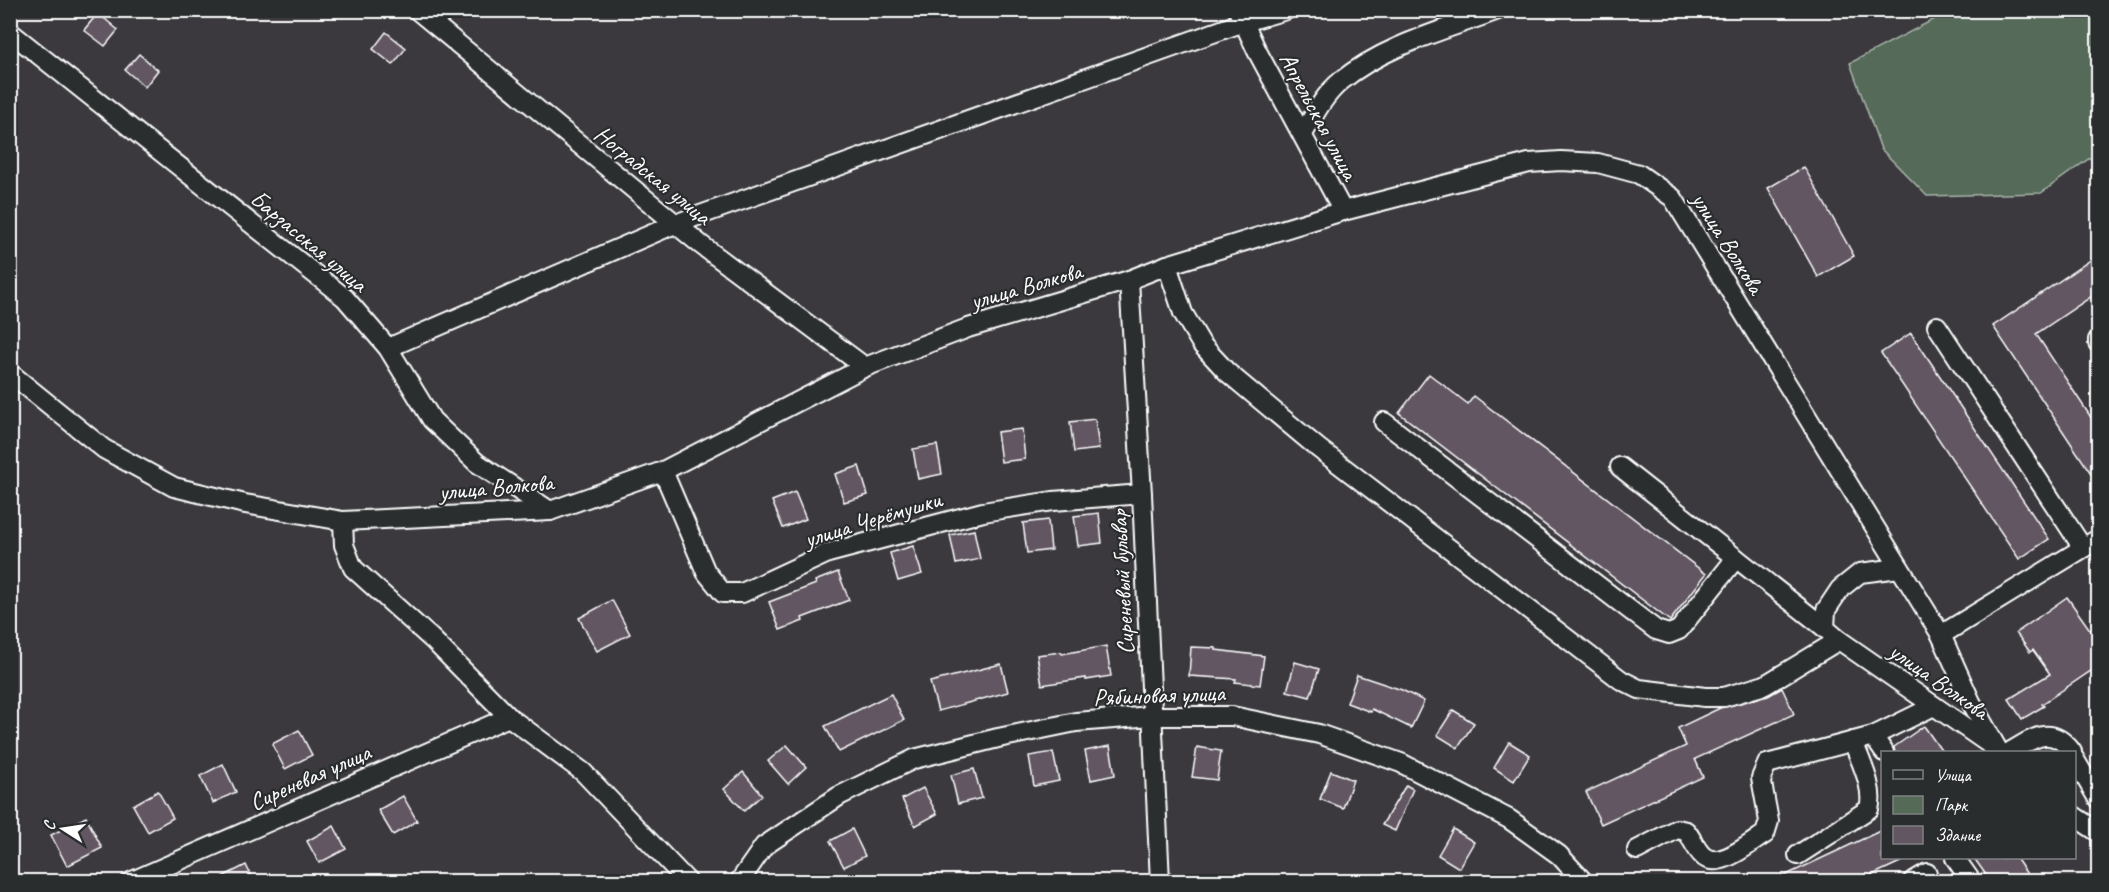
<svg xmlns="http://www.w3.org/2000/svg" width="2109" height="892" viewBox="0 0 2109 892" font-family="Caveat,sans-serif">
	<rect width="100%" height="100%" fill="#3b393e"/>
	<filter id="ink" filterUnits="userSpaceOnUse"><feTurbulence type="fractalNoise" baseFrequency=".0167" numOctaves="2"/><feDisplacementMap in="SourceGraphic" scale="12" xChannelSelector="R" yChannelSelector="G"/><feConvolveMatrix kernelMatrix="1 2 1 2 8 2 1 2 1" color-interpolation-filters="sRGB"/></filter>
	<g filter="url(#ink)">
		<path fill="#556b58" stroke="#aab5ac" stroke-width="1.5" d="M1950,11H2098V152L2041,193L1927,196L1881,149L1850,63Z"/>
		<g fill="#635663" stroke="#fff" stroke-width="1.5">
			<path d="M98,13L118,30L105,46L84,30Z"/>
			<path d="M386,32L406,48L393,65L373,49Z"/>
			<path d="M139,54L158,70L145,87L125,70Z"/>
			<path d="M1804,167L1854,256L1818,277L1768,188Z"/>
			<path d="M2098,255V292L2036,334L2098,428V484L1993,326Z"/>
			<path d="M1911,333L2049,539L2019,559L1881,353Z"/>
			<path d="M1429,374L1468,404L1474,396L1706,574L1670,621L1399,413Z"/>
			<path d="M1095,419L1099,449L1074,452L1070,422Z"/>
			<path d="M1022,429L1025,459L1001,462L997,432Z"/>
			<path d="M937,445L942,474L918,479L913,449Z"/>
			<path d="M859,466L868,495L844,502L835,474Z"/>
			<path d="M795,492L806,519L783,528L772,501Z"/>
			<path d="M1099,513L1102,543L1078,546L1074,516Z"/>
			<path d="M1048,520L1051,550L1027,553L1023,523Z"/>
			<path d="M974,530L980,559L956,564L950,535Z"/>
			<path d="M913,546L922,574L898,581L890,553Z"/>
			<path d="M838,572L849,600L802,618L803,621L780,630L769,602L816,584L815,581Z"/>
			<path d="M2067,597L2093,634L2098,630V666L2042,704L2044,706L2022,719L2009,699L2050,674L2033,650L2030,652L2016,633Z"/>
			<path d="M612,600L630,634L597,651L579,618Z"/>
			<path d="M1106,646L1111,676L1086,680V678L1042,685L1037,655L1061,652L1062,654Z"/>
			<path d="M1191,647L1216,648V650L1264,656L1260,685L1235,682L1236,679L1189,676Z"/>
			<path d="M1295,662L1319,669L1310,697L1287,691Z"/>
			<path d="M1001,664L1008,692L938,711L930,682Z"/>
			<path d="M1357,675L1402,690L1424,701L1411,728L1372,709L1371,712L1347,703Z"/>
			<path d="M1782,688L1794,714L1695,759L1703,777L1601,824L1586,792L1686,746L1678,728L1720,708L1768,696Z"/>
			<path d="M891,694L904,720L839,752L825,726Z"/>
			<path d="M1453,710L1474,723L1458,748L1437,735Z"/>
			<path d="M1924,726L1943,753H1895L1894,747Z"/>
			<path d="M299,730L312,755L285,769L272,744Z"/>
			<path d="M1509,742L1530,755L1514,781L1494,768Z"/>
			<path d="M787,745L806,767L788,784L768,761Z"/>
			<path d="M1110,746L1115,775L1091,780L1085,751Z"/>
			<path d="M1197,747L1221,751L1217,780L1192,777Z"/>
			<path d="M1053,752L1059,781L1034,786L1029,756Z"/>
			<path d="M223,764L236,792L213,803L200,776Z"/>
			<path d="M974,769L982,798L958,804L951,775Z"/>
			<path d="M1331,771L1353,780L1343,808L1320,799Z"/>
			<path d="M743,772L762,795L744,811L724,789Z"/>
			<path d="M1406,785L1413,789L1395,831L1382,825Z"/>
			<path d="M923,788L937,814L915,826L902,799Z"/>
			<path d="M158,791L173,818L148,832L133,805Z"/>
			<path d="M403,796L417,821L393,835L378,810Z"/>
			<path d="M86,817L102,848L67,866L51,835Z"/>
			<path d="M334,826L346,849L319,863L307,841Z"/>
			<path d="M852,829L865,856L844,867L830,841Z"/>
			<path d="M1453,829L1474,842L1459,868L1438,855Z"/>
			<path d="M1882,830V858H1909L1857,882H1771Z"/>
			<path d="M1974,858H2016L2027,874L2017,882H1991Z"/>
			<path d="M246,865L254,882H212Z"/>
		</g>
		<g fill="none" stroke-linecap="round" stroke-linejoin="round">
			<defs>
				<g id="minor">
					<path d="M417,10L700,244L865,367"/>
					<path d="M1238,10L1257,51L1343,211"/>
					<path d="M10,32L345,298L388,348L432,420L477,463L550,511"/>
					<path d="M1303,134C1314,115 1324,95 1341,81C1385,45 1445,30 1498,10"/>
					<path d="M1167,265L1183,313L1202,345L1227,372L1318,448L1621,680L1639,689L1705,697H1724L1765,685L1839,640"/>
					<path d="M1129,280L1142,494L1160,882"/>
					<path d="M1937,326L2083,548"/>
					<path d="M2098,340V343"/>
					<path d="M388,348L675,224L1244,22L1286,10"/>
					<path d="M10,373L104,449L174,487L245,504L343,521L550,511L663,471L865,367L968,328L1129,280L1167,265L1343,211L1529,163L1561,161L1598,163L1639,174L1673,198L1941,635L1971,702L1998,750"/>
					<path d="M1384,422L1656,630L1669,634L1679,630L1736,558"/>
					<path d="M1620,467L1825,628"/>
					<path d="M663,471L706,572L723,593H742L828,553L983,512L1053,501L1142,494"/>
					<path d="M343,521L344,545L353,568L433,640L509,717L583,772L688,882"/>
					<path d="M1899,568L1860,573L1840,589L1826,610L1825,628L1839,640L1995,748"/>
					<path d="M1941,635L2098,539"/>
					<path d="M1873,736L1884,752"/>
					<path d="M2010,752C2033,738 2052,724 2072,752"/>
					<path d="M2074,758L2098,799"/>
					<path d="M2074,816L2098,832"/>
					<path d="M1637,850L1677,829L1686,831C1692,838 1695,848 1702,855C1717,872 1750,843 1765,834L1769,821L1761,778L1767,764L1873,736L1934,706"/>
					<path d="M1798,855L1869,809C1875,788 1860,761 1853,741"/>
					<path d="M1955,858L1972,882"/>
					<path d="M130,882L509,717"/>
					<path d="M739,882L764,846L839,796L914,759L998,738L1076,722L1152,716H1232L1319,734L1401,763L1509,819L1559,855L1584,882"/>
					<path d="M1912,882L1927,873"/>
				</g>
			</defs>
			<use href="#minor" stroke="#fff" stroke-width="22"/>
			<use href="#minor" stroke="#2a2d2e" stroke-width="18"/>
		</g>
	</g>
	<g text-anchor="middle" stroke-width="4.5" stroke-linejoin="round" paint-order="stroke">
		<g font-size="24" fill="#fff" stroke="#2a2d2e">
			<text transform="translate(1319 116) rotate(62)" y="8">Апрельская улица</text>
			<text transform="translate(653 175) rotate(39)" y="8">Ноградская улица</text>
			<text transform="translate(309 241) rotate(40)" y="8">Барзасская улица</text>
			<text transform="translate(1728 243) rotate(58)" y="8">улица Волкова</text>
			<text transform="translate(1026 286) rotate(-16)" y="8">улица Волкова</text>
			<text transform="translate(496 487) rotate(-5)" y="8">улица Волкова</text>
			<text transform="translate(873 519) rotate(-17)" y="8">улица Черёмушки</text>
			<text transform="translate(1122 582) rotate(-93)" y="8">Сиреневый бульвар</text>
			<text transform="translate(1939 681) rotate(35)" y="8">улица Волкова</text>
			<text transform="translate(1159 695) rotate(-2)" y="8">Рябиновая улица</text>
			<text transform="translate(310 777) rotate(-24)" y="8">Сиреневая улица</text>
		</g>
	</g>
	<rect width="2109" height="892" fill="none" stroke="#2a2d2e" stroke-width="36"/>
	<rect x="18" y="18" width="2073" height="856" fill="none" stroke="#fff" stroke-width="2" filter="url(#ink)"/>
	<rect x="1881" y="751" width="195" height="108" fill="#2a2d2e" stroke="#7f8182" stroke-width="1.5"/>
	<rect x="1893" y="770" width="30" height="9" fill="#2a2d2e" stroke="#7f8182" stroke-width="1.5"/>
	<text x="1935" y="781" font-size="18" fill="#ffffff">Улица</text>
	<rect x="1893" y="796" width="30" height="18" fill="#556b58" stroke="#7f8182" stroke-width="1.5"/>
	<text x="1935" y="811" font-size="18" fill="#ffffff">Парк</text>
	<rect x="1893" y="826" width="30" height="18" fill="#635663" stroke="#7f8182" stroke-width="1.5"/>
	<text x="1935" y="841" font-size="18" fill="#ffffff">Здание</text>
	<g transform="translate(63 829) rotate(282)" stroke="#2a2d2e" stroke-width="4.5" paint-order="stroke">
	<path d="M0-4.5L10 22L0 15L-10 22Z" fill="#ffffff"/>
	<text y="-9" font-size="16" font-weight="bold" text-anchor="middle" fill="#ffffff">С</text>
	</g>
</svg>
